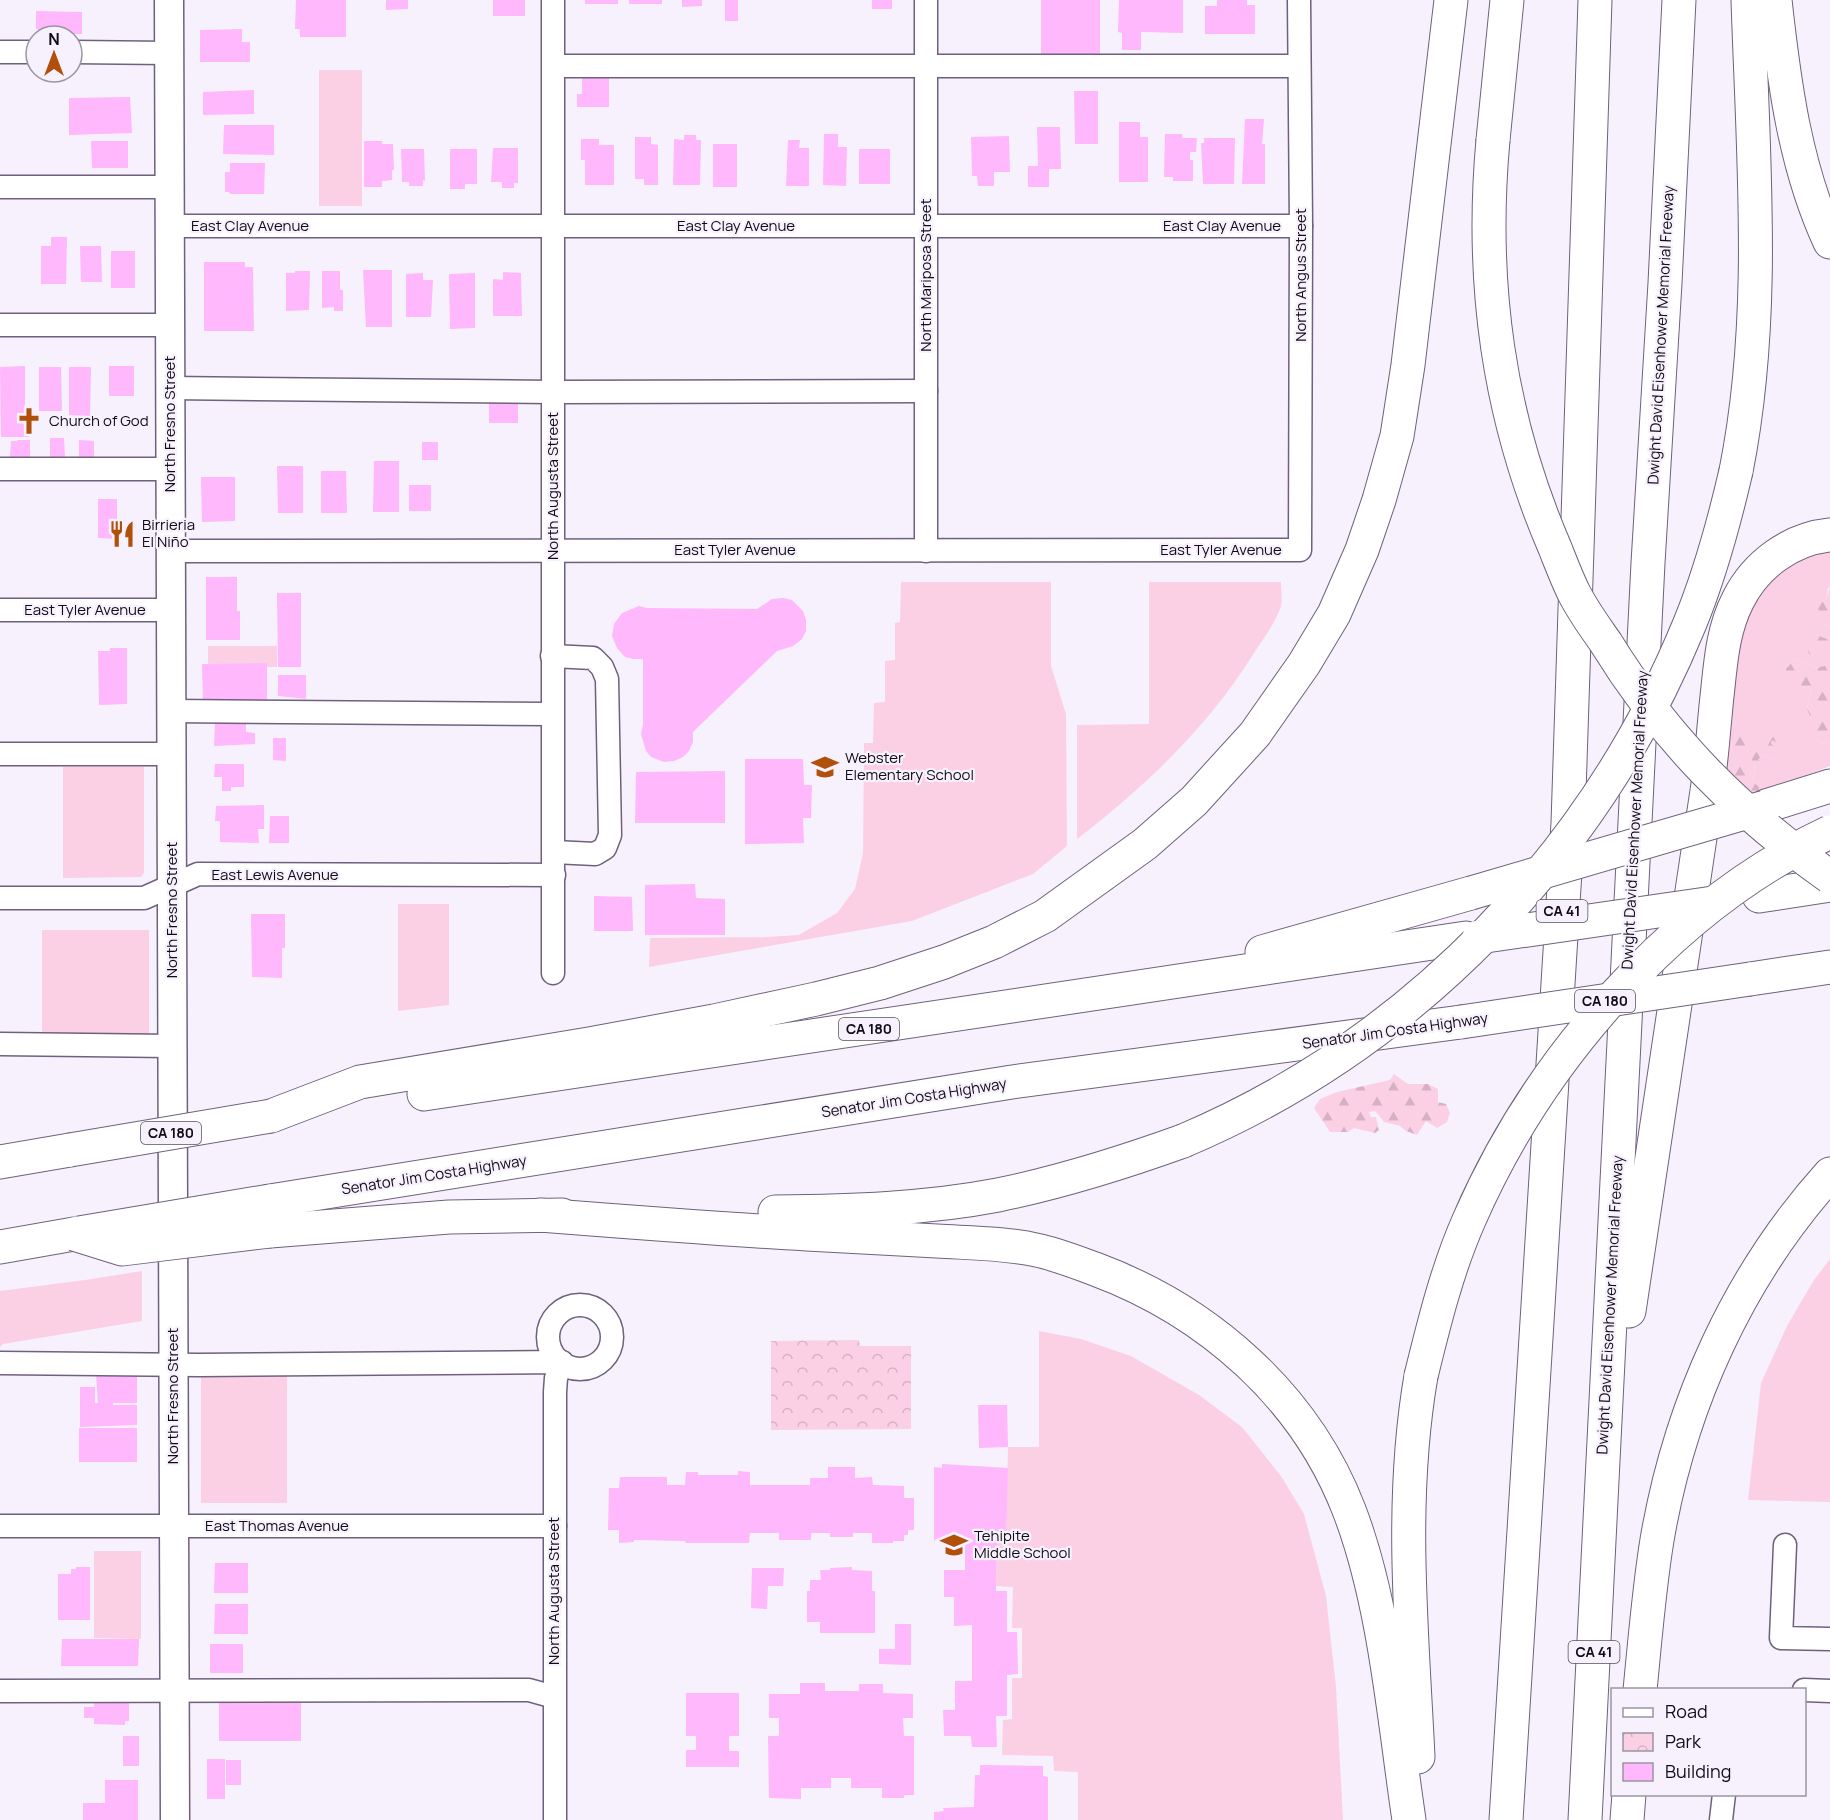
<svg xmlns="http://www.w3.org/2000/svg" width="1830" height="1820" viewBox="0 0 1830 1820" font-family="Manrope,sans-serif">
	<defs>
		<pattern id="forest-firs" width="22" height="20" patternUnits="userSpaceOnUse" patternTransform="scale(1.5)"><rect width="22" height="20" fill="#fbd0e5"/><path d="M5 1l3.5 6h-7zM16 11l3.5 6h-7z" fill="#d6b1c4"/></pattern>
		<pattern id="park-crowns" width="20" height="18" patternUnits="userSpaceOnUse" patternTransform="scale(1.5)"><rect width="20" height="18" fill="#fbd0e5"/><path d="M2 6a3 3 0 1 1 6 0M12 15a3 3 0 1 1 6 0" fill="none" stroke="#d6b1c4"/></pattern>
	</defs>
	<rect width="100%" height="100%" fill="#f7f1fe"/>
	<g fill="#fbd0e5">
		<rect x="319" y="70" width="43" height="136"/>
		<path d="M1830,548V587L1828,588L1822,622L1830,628V640L1814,634L1809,654L1830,665L1815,668L1795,659L1799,686L1811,690L1807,709L1811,719V732L1822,744L1830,742V766L1758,794L1753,783L1755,763L1762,755L1777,762L1771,744L1775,727L1768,741L1723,742L1737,646L1750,605L1784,566Z"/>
		<path d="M901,582H1051V666L1066,714L1067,846L1033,874L912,921L649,967L650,938L766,937L799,935L837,913L855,889L863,853L864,743H873L874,703L885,702V661L895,660V623L900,622Z"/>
		<path d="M1149,582H1281C1281,590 1283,602 1280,609C1274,625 1263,639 1254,653C1208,727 1146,786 1077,839V725L1149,724Z"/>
		<rect x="208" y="646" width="69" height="21"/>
		<path d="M63,767H144V873L141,877L63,878Z"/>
		<path d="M398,904H449V1005L398,1011Z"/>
		<rect x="42" y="930" width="107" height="112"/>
		<path d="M1830,1259V1502L1748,1500L1761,1383L1787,1326L1814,1280Z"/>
		<path d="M142,1271V1321L3,1344L0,1347V1291L85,1280Z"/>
		<path d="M1039,1331L1081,1339L1131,1356L1199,1395L1242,1427L1281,1476L1304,1514L1326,1596L1336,1687L1343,1820H1078V1772L1054,1771L1053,1756L1002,1755L1003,1720L1012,1719V1678H1022V1628H1012L1013,1587L996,1586L997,1541L1006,1540L1008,1447H1039Z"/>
		<rect x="201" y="1374" width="86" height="129"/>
		<path d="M94,1551H141V1639L94,1638Z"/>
	</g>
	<g fill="url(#forest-firs)">
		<path d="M1830,587V628L1822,622L1817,605L1826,599Z"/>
		<path d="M1814,634L1830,640V742L1822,744L1811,733V719L1807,709L1811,690L1799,686L1786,679V669L1795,659L1815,668L1829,665L1809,654L1806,641Z"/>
		<path d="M1775,727L1792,742L1790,749L1772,740L1771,744L1779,748L1781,758L1777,762L1762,755L1758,760L1766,762L1765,766L1755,763L1753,782L1759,787L1758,794L1752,797L1721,767L1723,742L1737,729L1758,734L1768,740L1767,728Z"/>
		<path d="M1394,1074L1408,1084H1428L1438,1089V1102L1446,1104L1450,1113L1447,1122L1437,1128L1426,1121L1417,1135L1406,1131L1400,1126L1384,1122L1375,1111L1369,1112L1371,1117H1376L1379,1130L1375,1133L1354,1128L1348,1132H1330L1314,1108L1320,1099L1337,1092L1390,1080Z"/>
	</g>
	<path fill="url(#park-crowns)" d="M859,1340L860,1346H911V1429L771,1430V1341Z"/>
	<g fill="#feb8fb">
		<path d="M296,0H346V37H300V29H295Z"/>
		<path d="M386,0H408V9L386,10Z"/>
		<rect x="493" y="0" width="32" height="16"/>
		<rect x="585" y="0" width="33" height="4"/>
		<rect x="629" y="0" width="33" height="4"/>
		<path d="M682,0H702V6L682,7Z"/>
		<rect x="725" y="0" width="13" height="21"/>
		<rect x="872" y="0" width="20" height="9"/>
		<rect x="1041" y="0" width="59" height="59"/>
		<path d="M1119,0H1183V33L1141,32V50H1122V33L1118,32Z"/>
		<path d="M1217,0H1247V5H1255V34H1205V6H1217Z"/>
		<path d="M36,11L82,12V34H38V29H36Z"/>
		<path d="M242,29V42H250V62H200V30Z"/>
		<path d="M582,77H609V107H577V94H582Z"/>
		<path d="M254,90V114L203,115V92Z"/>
		<path d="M1074,91H1098V144H1075Z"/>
		<path d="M130,97L132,133L69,135V98Z"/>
		<path d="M1245,119H1264L1262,144H1265V184H1242Z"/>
		<path d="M1119,122H1140V137H1148V182H1119Z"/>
		<path d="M224,125H274V155L223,154Z"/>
		<path d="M1037,127H1060L1061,169H1049V187H1028V166H1038Z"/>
		<path d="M824,134H838V147H847L846,186L823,185Z"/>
		<path d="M1165,134H1182V138H1197L1196,152H1190V160H1193V181H1173V177H1164Z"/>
		<path d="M684,135H696V140H701L700,185H673L674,139L684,140Z"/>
		<path d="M1009,136L1010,172H994V186H978L977,176H972L971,137Z"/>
		<path d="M635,137H651V144L658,145V185H644V179H635Z"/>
		<path d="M1204,138H1235L1234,184H1203L1201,143H1204Z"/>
		<path d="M581,139H599V145H614V185H585V160H581Z"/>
		<path d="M788,140H800L799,148H809V186H786Z"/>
		<path d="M91,141H128V168H92Z"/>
		<path d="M364,141H382V144H393L394,170H392V180L382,181V187H364Z"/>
		<rect x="713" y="144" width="24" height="43"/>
		<path d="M493,148H518V183H514V188H502V182H491Z"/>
		<path d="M401,149H424L425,181L423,180V186H409V182H402Z"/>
		<path d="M450,149H477V184H465V189H450Z"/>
		<rect x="859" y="149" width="31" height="35"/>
		<path d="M230,163H265L264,194H230L229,192H225V172H230Z"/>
		<path d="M51,237H67L66,284H41V246H51Z"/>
		<path d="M80,246H101L102,282H81Z"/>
		<rect x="111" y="251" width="24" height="37"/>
		<path d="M204,262H245V267H253L254,331H204Z"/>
		<path d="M363,270H392V327H366Z"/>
		<path d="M295,271H310L309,310L286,311V273H295Z"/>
		<path d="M322,271H340V290H343V311H334V307L322,308Z"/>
		<path d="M503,272L521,273L522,316H493V279L503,280Z"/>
		<path d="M423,273V280H433L431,317H406V274Z"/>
		<path d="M475,273V328L450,329L449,274Z"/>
		<path d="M25,366V408H30L29,437H1L0,367Z"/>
		<rect x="109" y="366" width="25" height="30"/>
		<path d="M39,367H61L62,411H39Z"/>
		<path d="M69,367H91L90,416L69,415Z"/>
		<path d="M518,396V423H489V397Z"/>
		<path d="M50,438H64L65,458L50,457Z"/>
		<path d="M17,440H30V457H10L11,441H17Z"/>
		<path d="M79,440L94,441V457H79Z"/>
		<rect x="422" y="442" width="16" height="18"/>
		<path d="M374,461H399V512H373Z"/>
		<path d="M277,466H303V513H278Z"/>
		<path d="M321,471H346L347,513H321Z"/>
		<path d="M201,477H235V521L202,522Z"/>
		<rect x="409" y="485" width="22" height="26"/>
		<path d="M98,499H117V539L98,538Z"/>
		<path d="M206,577H237V611H240V640H206Z"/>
		<path d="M277,593H301V667H278Z"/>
		<path d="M783,598L792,600L803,611L806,620V631L802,639L793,646L777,651L693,732V742L689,751L683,757L674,761L664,762L651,757L646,751L641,734L643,724V659H634L625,657L617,648L612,636L614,624L622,613L639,606L647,608L757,609L772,599Z"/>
		<path d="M110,648H127V704L99,705L98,651H110Z"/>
		<path d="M267,663V705L203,704L202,664Z"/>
		<path d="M278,675H306V699L278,696Z"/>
		<path d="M215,722H246V732L255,733V744L214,746Z"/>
		<path d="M273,738H286V761L273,760Z"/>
		<path d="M745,759H803L804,785H812L811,818H803L804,843L745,844Z"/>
		<path d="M215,764H244V787H231V791H222V777H214Z"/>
		<path d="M725,771V823H635L636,772Z"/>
		<path d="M264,805V829H258L259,843L220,842V821H215L216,806Z"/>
		<path d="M270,816H289V843H269Z"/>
		<path d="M695,884L696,898L725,899V935H645V885Z"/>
		<path d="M594,896L632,897L633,931H594Z"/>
		<path d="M251,914H285V948H282V978L252,977Z"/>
		<path d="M96,1374H137V1403H113V1405H137V1425L80,1427V1387H95V1403H98Z"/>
		<path d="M978,1405H1007L1008,1447L979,1448Z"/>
		<rect x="79" y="1428" width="58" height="34"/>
		<path d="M942,1464L1008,1468L1006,1541H997L996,1591H1007V1632H1017L1018,1674L1007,1675V1716H996L997,1747H972L971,1736H944L943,1710H955V1681H972V1625L954,1626V1597H944V1570H965V1541H934V1467L942,1468Z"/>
		<path d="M828,1467H855V1478L872,1477L873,1485L904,1486V1498H914V1530H908V1535H904V1541H893V1543H872V1533H853V1537H830V1533H811V1540H779V1533H750L749,1543H686L685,1541L634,1540V1542L619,1543V1530H608L609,1488H619L620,1477H667V1485H685L686,1472H698V1475H738V1471L750,1472V1485H810V1478H828Z"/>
		<path d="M215,1563H248V1593H214Z"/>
		<path d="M76,1567H90V1620H58V1574H71V1569H76Z"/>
		<path d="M852,1567V1570L872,1571V1591H875V1633H820V1622H807V1591H810V1580H821L820,1570H830V1568Z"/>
		<path d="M752,1568H784L783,1586H768L767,1609L751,1608Z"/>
		<path d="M215,1604H248V1634H214Z"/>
		<path d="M895,1624H911V1665L879,1664V1649H895Z"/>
		<path d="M62,1639H139L138,1666H61Z"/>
		<rect x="210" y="1644" width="33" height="29"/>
		<path d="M800,1683H825V1691H859V1684H883V1693L913,1694V1718H903L904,1736H914V1795H904V1798H882V1788H851V1778H831V1788H801V1799L769,1798L768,1736H779V1718H769V1694H800Z"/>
		<path d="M686,1693H739V1736H729V1751H739V1767H686V1750H696V1736H686Z"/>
		<rect x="219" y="1696" width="82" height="45"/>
		<path d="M94,1699H124L125,1703H129V1721H125V1725L94,1724V1718H84V1707H94Z"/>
		<rect x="123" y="1736" width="16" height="30"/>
		<rect x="207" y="1759" width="18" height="40"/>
		<rect x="226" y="1760" width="15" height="25"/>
		<path d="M980,1765L1043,1766V1776L1048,1777V1820H934V1812L944,1811L943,1808L974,1807L975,1775H980Z"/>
		<path d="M105,1780H138V1820H83V1803H105Z"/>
	</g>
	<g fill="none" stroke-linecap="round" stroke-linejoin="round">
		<defs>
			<g id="minor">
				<path d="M0,52H36"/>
				<path d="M72,52L169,53"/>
				<path d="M554,66H1299"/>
				<path d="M0,187H169"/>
				<path d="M170,226H1301"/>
				<path d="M0,325H170"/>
				<path d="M170,388L552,392L926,391"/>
				<path d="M0,469H170"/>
				<path d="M171,551L1300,550L1301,226L1299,0"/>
				<path d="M926,551V0"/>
				<path d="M0,610H171"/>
				<path d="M552,656L593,658L602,667L607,679L610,835L605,848L595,854L554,852"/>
				<path d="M171,711L552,714"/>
				<path d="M0,754H171"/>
				<path d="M0,898H144L198,874L554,875"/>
				<path d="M553,973V0"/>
				<path d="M0,1044L172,1046"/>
				<circle cx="580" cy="1337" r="32"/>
				<path d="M0,1363L199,1365L562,1362L556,1378L555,1392V1820"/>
				<path d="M0,1526H555"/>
				<path d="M1785,1545L1781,1638L1830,1639"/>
				<path d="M1804,1690L1830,1691"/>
				<path d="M0,1691L529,1690L554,1697"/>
				<path d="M1721,1820L1724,1794"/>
			</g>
			<path id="major" d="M169,0L175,1820"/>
			<g id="highway">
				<path d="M1775,0C1784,82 1795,167 1830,242"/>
				<path d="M1493,140L1507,0"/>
				<path d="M1736,471C1767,316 1753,157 1748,0"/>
				<path d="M1766,806L1830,786"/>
				<path d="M1759,896L1830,885"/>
				<path d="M1262,952L1471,893"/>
				<path d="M1750,979L1830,967"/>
				<path d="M424,1094L1466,938"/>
				<path d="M271,1116L360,1082L589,1044L714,1021L816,999L880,983L944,962L994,942L1045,916L1145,844L1194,801L1255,734L1304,664L1334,614L1362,550L1379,500L1397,436L1408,365L1451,0"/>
				<path d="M0,1162L70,1150"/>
				<path d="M270,1201L1012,1082L1461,1022"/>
				<path d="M775,1212C850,1211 925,1209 998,1195C1061,1182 1122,1163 1183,1141"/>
				<path d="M540,1215C629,1222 718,1229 807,1234C850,1236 894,1239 937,1241C970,1243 1004,1243 1036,1250C1056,1254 1076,1262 1095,1269C1208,1311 1305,1396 1349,1510C1385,1603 1394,1720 1409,1820"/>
				<path d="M270,1231L449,1217L562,1215"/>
				<path d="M0,1247L74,1234"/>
				<path d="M1629,1311C1655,1137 1681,964 1707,791C1712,757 1714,722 1718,687C1721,657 1724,627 1738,600C1756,564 1791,539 1830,535"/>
				<path d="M1640,1690C1645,1640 1649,1589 1657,1540C1680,1405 1738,1276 1830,1174"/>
				<path d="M1418,1757C1412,1630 1399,1503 1421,1376"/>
				<path d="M1506,1820L1568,823L1595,0"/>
				<path d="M1585,1820L1648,563L1665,283L1679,0"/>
				<path d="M1627,1820L1629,1794"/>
			</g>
		</defs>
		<use href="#minor" stroke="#6f617d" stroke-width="25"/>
		<use href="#major" stroke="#6f617d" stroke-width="31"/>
		<use href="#highway" stroke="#6f617d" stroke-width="35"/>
		<use href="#minor" stroke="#fff" stroke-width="22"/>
		<use href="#major" stroke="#fff" stroke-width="28"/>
		<use href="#highway" stroke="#fff" stroke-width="33"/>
		<defs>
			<g id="highway-bridge">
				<path d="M1493,140C1480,282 1498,416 1555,548C1561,563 1567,579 1574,593C1583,611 1595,627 1606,643C1666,740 1737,811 1830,877"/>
				<path d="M1471,893L1765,807"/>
				<path d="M1479,937L1713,903"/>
				<path d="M1461,1022L1750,979"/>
				<path d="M1183,1141C1414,1043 1595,855 1690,623C1710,574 1724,523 1736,471"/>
				<path d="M70,1150L271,1116"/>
				<path d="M79,1233L270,1201"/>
				<path d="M74,1234L122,1249L270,1231"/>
				<path d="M1421,1376C1434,1323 1447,1270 1469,1220C1538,1061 1672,906 1830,832"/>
			</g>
		</defs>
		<use href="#highway-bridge" stroke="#6f617d" stroke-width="35" stroke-linecap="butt"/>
		<use href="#highway-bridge" stroke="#fff" stroke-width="33"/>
	</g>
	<defs>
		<symbol id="church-bare" viewBox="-9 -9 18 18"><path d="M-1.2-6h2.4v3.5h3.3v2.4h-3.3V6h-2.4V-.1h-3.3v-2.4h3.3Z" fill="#b0500b" stroke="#f7f1fe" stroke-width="2.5" paint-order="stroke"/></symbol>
		<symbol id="restaurant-bare" viewBox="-9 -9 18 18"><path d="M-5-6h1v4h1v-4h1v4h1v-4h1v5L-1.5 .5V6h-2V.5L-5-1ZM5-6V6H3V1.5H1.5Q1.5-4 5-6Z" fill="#b0500b" stroke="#f7f1fe" stroke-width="2.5" paint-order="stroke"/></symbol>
		<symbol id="school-bare" viewBox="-9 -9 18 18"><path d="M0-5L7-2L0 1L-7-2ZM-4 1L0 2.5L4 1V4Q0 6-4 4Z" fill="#b0500b" stroke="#f7f1fe" stroke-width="2.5" paint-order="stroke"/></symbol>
	</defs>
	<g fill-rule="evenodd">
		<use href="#church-bare" x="10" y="402" width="38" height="38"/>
		<use href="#restaurant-bare" x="103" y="515" width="38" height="38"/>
		<use href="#school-bare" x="806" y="748" width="38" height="38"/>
		<use href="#school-bare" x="935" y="1526" width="38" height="38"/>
	</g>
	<g text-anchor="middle" stroke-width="4.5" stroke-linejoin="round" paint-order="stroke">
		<g fill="#f7f1fe" stroke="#55505b" stroke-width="1.5">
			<rect x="1536.5" y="900" width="51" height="22" rx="4.5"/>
			<rect x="1575" y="990" width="60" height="22" rx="4.5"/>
			<rect x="839" y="1018" width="60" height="22" rx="4.5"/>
			<rect x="141" y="1122" width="60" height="22" rx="4.5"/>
			<rect x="1568.5" y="1641" width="51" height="22" rx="4.5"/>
		</g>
		<g font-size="14" font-weight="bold" fill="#100b15">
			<text x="1562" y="916">CA 41</text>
			<text x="1605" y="1006">CA 180</text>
			<text x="869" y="1034">CA 180</text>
			<text x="171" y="1138">CA 180</text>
			<text x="1594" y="1657">CA 41</text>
		</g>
		<g font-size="15" fill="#100b15" stroke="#f7f1fe">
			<text x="250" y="231">East Clay Avenue</text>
			<text x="736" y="231">East Clay Avenue</text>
			<text x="1222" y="231">East Clay Avenue</text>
			<text transform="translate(926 275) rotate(-90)" y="5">North Mariposa Street</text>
			<text transform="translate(1301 275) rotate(-90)" y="5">North Angus Street</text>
			<text transform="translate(1661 335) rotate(-87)" y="5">Dwight David Eisenhower Memorial Freeway</text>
			<text transform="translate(170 424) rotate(-90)" y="5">North Fresno Street</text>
			<text transform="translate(553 486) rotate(-90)" y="5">North Augusta Street</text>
			<text x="735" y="555">East Tyler Avenue</text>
			<text x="1221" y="555">East Tyler Avenue</text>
			<text x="85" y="615">East Tyler Avenue</text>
			<text transform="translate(1635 820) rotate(-87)" y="5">Dwight David Eisenhower Memorial Freeway</text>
			<text x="275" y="880">East Lewis Avenue</text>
			<text transform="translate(172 910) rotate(-90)" y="5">North Fresno Street</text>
			<text transform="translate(1395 1031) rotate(-8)" y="5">Senator Jim Costa Highway</text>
			<text transform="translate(914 1098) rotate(-9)" y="5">Senator Jim Costa Highway</text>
			<text transform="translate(434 1175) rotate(-9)" y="5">Senator Jim Costa Highway</text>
			<text transform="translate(1610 1305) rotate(-87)" y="5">Dwight David Eisenhower Memorial Freeway</text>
			<text transform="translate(173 1396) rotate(-90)" y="5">North Fresno Street</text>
			<text x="277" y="1531">East Thomas Avenue</text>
			<text transform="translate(554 1591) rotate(-90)" y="5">North Augusta Street</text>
		</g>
		<g font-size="15" fill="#100b15" stroke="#f7f1fe" text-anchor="start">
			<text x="49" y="426">Church of God</text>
			<text x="142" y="530">Birrieria<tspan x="142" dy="17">El Niño</tspan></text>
			<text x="845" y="763">Webster<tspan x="845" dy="17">Elementary School</tspan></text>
			<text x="974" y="1541">Tehipite<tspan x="974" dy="17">Middle School</tspan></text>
		</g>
	</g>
	<rect x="1611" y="1688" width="195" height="108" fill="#f7f1fe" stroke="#9b95a1" stroke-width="1.5"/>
	<rect x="1623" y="1708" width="30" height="9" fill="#ffffff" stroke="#9b95a1" stroke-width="1.5"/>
	<text x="1665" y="1718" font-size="18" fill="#100b15">Road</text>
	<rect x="1623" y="1733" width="30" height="18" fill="url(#park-crowns)" stroke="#9b95a1" stroke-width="1.5"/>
	<text x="1665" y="1748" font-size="18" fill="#100b15">Park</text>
	<rect x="1623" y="1763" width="30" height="18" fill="#feb8fb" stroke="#9b95a1" stroke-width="1.5"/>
	<text x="1665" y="1778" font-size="18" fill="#100b15">Building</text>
	<g transform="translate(54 54)"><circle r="28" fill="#f7f1fe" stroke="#9b95a1" stroke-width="1.5"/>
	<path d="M0-4.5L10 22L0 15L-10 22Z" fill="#b0500b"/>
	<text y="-9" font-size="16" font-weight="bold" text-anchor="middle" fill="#100b15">N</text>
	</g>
</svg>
